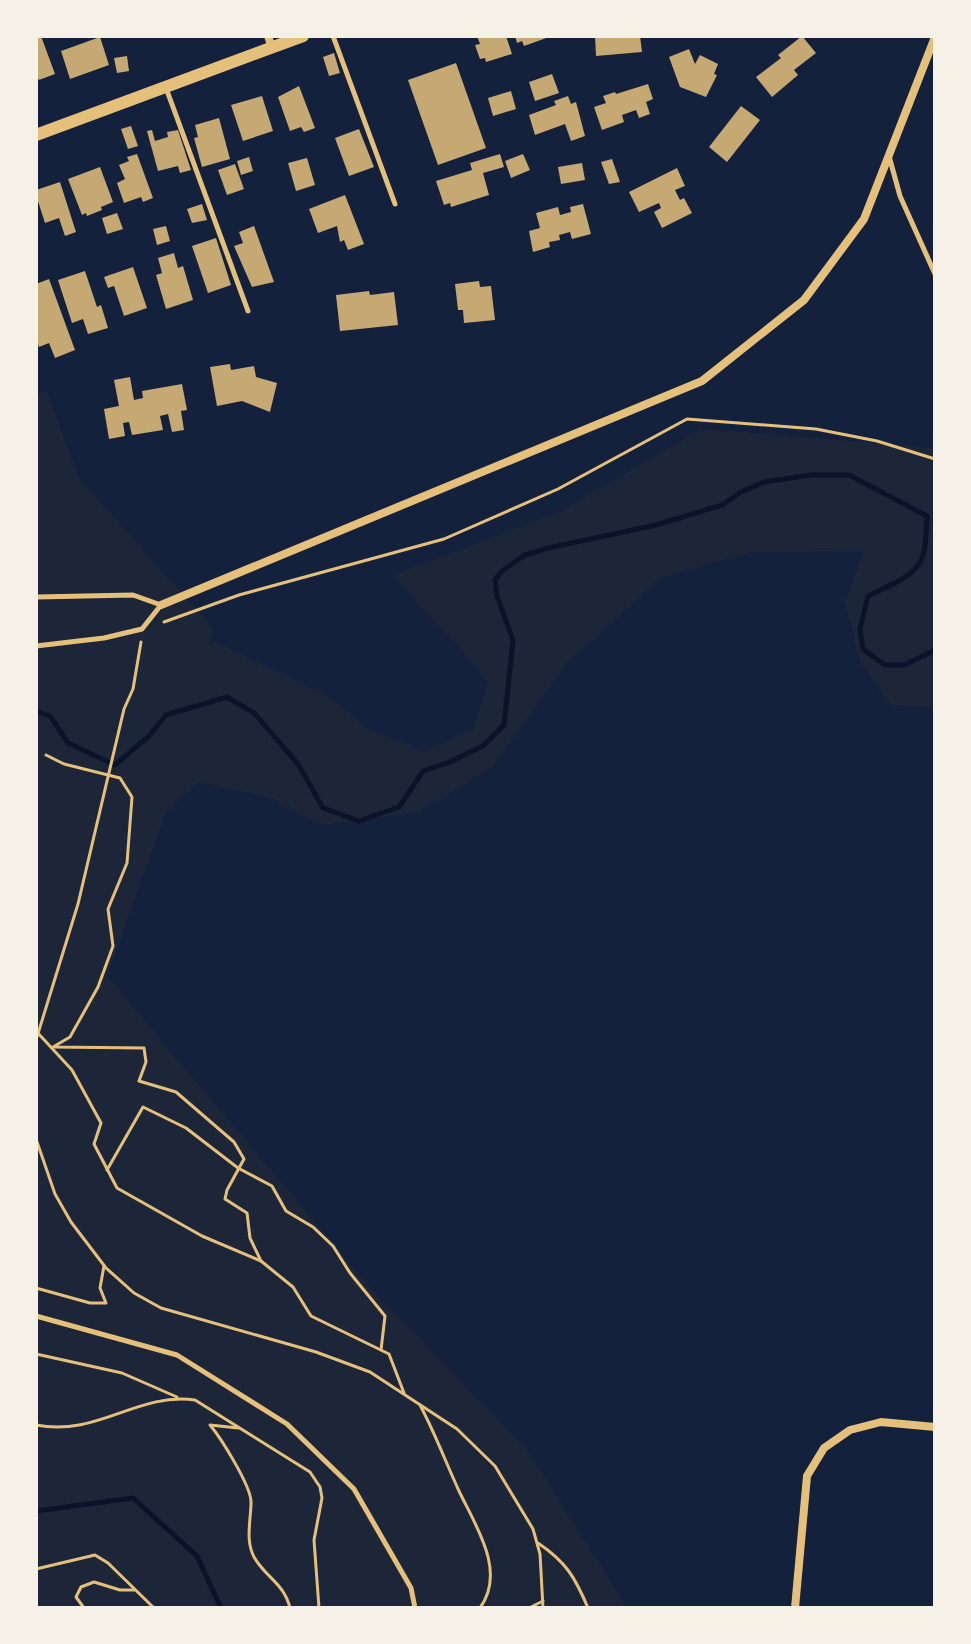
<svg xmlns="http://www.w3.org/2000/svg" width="971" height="1644" viewBox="0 0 971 1644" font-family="Ubuntu,sans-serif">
	<rect width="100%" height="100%" fill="#14213d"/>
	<path fill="#1d2539" d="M46,390L79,478L214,630L210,643L216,642L326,695L372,731L425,751L473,729L488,682L454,641L392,575L559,512L701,429L935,448V708L890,705L860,661L845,602L864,551L753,552L662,577L568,662L492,767L419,812L320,825L274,799L199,782L166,812L107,976L375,1293L527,1449L623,1601V1608H36V394Z"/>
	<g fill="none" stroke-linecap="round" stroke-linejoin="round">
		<g stroke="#0b132b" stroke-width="5">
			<path d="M36,711L50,716L68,743L115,765L149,736L166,715L227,697L254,713L298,764L323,808L359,821L399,807L423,771L450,762L483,746L504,725L513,640L497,596L495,580L502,571L525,555L548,548L656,525L722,505L741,492L764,482L811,475H849L927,516C926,528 927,543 923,555C917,577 886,587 868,596L860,629L863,649L885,665H904L935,650"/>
			<path d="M36,1511L133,1498L197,1556L221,1608"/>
		</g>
	</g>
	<g fill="#c6a872">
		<path d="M36,36H41L55,74L39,80L36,75Z"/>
		<path d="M477,36H506L512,54L486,62L485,58L480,59L475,45L480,44Z"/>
		<path d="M515,36H552L524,46L522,41L517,43Z"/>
		<path d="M595,36H640L642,52L596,56Z"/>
		<path d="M802,36L816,53L794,70L798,75L772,97L756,77L781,58L778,55Z"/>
		<path d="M100,37L109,65L70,79L61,51Z"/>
		<path d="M689,49L695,64L700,55L718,64L714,74L717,75L706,97L680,87L669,57Z"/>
		<path d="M334,53L340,73L329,76L323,57Z"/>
		<path d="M127,56L129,71L117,73L114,58Z"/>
		<path d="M456,63L486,148L438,165L408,80Z"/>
		<path d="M552,74L559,93L535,101L529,82Z"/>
		<path d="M648,84L653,99L646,102L650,114L639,118L636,110L622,115L624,122L602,130L594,107L606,103L603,96L615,92L616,94Z"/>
		<path d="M299,86L315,128L304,132L301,127L290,131L278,97Z"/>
		<path d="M511,91L516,109L493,116L488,98Z"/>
		<path d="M262,96L273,131L243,141L231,105Z"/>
		<path d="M568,96L571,104L576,102L585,136L571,141L565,124L535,135L529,115L556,105L554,101Z"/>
		<path d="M741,106L760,120L727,162L709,147Z"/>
		<path d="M219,118L230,159L202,167L194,138L198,137L195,125Z"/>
		<path d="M131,126L138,146L128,149L121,129Z"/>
		<path d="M359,129L374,167L349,176L335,138Z"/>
		<path d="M152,130L155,141L168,137L167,132L178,130L191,170L180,173L178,166L158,171L147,131Z"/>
		<path d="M137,154L153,198L143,202L141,197L124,203L117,183L125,179L119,165L129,161L127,157Z"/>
		<path d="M500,154L504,167L483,173L489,195L451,207L450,203L444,205L436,181L472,170L470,163Z"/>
		<path d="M523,154L530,170L511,178L505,161Z"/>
		<path d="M249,157L253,171L241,175L237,161Z"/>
		<path d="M307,158L315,185L296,191L288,163Z"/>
		<path d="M612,159L620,182L609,184L601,162Z"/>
		<path d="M582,163L585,180L561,184L558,167Z"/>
		<path d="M235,164L244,189L227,195L218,170Z"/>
		<path d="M100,167L113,202L101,207L102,210L87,216L86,213L82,215L68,179Z"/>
		<path d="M677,168L685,186L675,190L680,200L684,198L692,213L662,228L654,212L661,208L659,203L639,212L629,192Z"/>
		<path d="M60,182L76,232L65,236L59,218L45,223L36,195V190Z"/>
		<path d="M345,195L364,244L348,250L344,240L340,242L337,226L318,233L309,209Z"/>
		<path d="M202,204L207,220L192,223L187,209Z"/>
		<path d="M583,204L591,234L572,239L570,232L559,235L560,240L549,242L550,247L533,252L529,231L540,228L536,213L558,207L560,215L571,212L570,207Z"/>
		<path d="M117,213L123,229L107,234L102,218Z"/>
		<path d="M166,226L170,241L157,245L153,229Z"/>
		<path d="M254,226L274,282L252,287L234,246L243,243L239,232Z"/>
		<path d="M216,238L231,285L208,293L192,246Z"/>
		<path d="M174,253L178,268L183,266L193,300L166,309L156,275L162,273L158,258Z"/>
		<path d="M133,267L147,308L124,316L114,286L108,288L104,277Z"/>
		<path d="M85,271L97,307L101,305L108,328L88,334L83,319L72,323L58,280Z"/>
		<path d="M49,279L75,350L55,358L49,343L39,347L36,340V284Z"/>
		<path d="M479,281L480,287L491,286L495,320L464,323L463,310H458L455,284Z"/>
		<path d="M369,291L370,295L394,292L398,325L340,331L336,295Z"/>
		<path d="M230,364L231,370L254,366L256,377L277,383L270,412L242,401L217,406L210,367Z"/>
		<path d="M130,377L134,400L143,398L142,391L182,384L187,410L181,411L184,430L172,432L168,414L160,416L163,430L132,435L129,422L123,423L125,436L109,439L104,409L119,406L114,380Z"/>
	</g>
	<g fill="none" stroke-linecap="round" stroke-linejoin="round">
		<g stroke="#e5c07b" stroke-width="3">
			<path d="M164,622L239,595L444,539L558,489L687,419L816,429L877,441L935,459"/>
			<path d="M46,755L64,764L120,778L132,797L127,863L108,909L113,946L98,987L70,1037L53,1047L144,1048L146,1062L139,1081L176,1092L234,1142L244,1159L227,1190L225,1199L247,1213L250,1238L261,1261"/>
			<path d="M36,1031L72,1070L101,1123L94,1144L117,1188L202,1236L261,1261L293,1287L311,1316L389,1354L404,1393"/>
			<path d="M36,1040L78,904L124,709L133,689L141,642"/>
			<path d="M36,1139L55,1194L71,1222L106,1268L134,1293L161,1308L316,1352L370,1372L457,1429L495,1466L533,1529L540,1554L543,1608"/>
			<path d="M107,1170L143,1107L186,1128L238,1168L272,1186L286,1211L313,1227L333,1246L350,1273L385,1316L381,1350"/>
			<path d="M36,1288L90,1303H106L100,1288L104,1266"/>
			<path d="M36,1354L122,1373L177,1397"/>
			<path d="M420,1405C435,1433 446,1463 459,1491C475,1525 507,1571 480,1608"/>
			<path d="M36,1425C98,1437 137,1392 195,1400L310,1472L320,1487L322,1498L314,1540L319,1608"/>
			<path d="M238,1428L210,1425C221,1438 251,1486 251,1502C251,1520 245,1540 254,1557C266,1578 284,1583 290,1608"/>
			<path d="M538,1543C566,1562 575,1577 588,1608"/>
			<path d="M36,1569L95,1555L108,1563L154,1608"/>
			<path d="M84,1608L76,1597L81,1587L94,1582L120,1590H134"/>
			<path d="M529,1608L543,1601"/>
		</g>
		<g stroke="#e5c07b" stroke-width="5">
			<path d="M333,36L395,204"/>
			<path d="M166,88L248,311"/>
			<path d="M889,156L900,196L935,274"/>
			<path d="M36,597L133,595L161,605L142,629L104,638L36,646"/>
			<path d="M36,1316L177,1355L287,1424L354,1489L411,1588L415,1608"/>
		</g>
		<g stroke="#e5c07b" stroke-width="8">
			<path d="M268,36L272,48"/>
			<path d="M161,605L702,381L804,300L864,219L935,37"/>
			<path d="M795,1608L807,1476L824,1448L850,1430L881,1422L935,1427"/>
		</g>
		<path stroke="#e5c07b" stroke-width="12" d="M36,135L303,36"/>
	</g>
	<rect width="971" height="1644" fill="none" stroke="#f6f1e7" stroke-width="76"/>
</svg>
